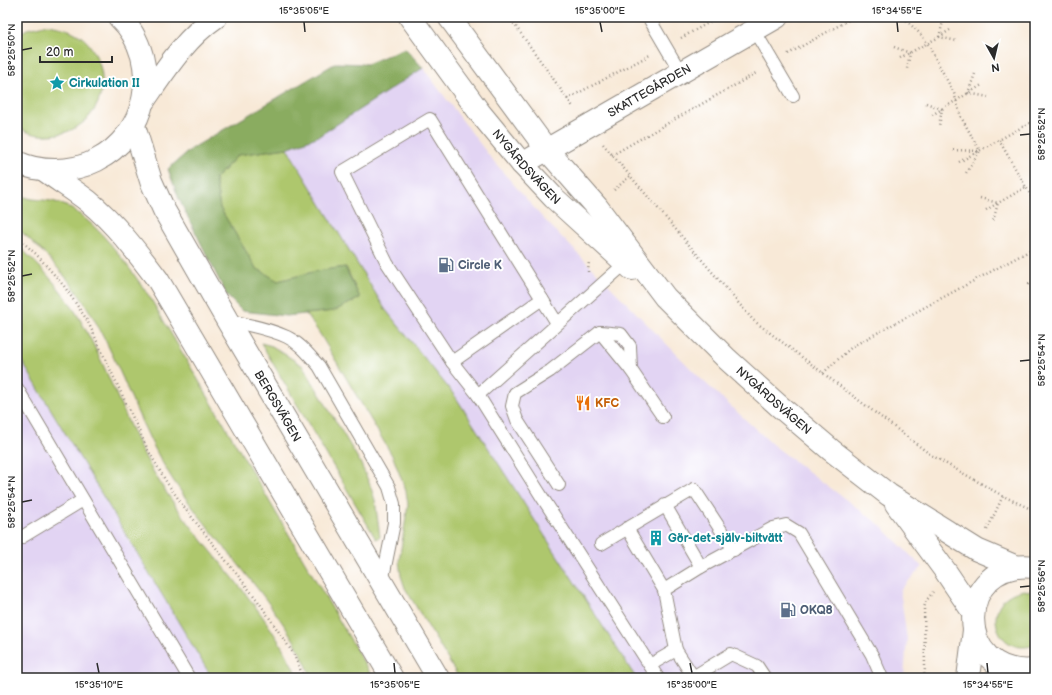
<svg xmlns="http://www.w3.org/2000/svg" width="1052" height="695" viewBox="0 0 1052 695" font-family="'Balsamiq Sans',sans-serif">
	<rect width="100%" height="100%" fill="#fff"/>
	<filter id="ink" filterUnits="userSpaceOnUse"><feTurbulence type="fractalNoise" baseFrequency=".025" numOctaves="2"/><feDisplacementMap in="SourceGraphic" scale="8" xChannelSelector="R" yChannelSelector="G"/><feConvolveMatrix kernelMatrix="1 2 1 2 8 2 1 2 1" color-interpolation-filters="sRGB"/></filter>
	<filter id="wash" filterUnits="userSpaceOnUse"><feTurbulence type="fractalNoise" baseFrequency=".012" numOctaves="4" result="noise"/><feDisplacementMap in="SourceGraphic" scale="16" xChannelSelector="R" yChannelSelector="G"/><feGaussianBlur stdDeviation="0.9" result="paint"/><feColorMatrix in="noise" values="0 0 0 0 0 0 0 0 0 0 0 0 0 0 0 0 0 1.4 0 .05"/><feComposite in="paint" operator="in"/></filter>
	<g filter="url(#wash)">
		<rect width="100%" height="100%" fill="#f8e9d7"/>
		<g fill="#e2d4f3">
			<path d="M423,68L490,157L541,216L700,378L773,445L880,525L922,567L900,590L907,639L904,678H636L455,396L385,309L287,148L319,136Z"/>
			<path d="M17,353L177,618L212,678H17Z"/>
		</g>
		<g fill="#aec76d" stroke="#6c794c">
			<path d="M45,25C56,26 67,28 77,34C85,38 91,46 95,54C115,91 91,134 49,135C38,136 26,133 17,126V35L27,29Z"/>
			<path d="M287,148L385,309L455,396L636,678H459L405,588L401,576L399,561L408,505L406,491L393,457L320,334L306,314L334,311L360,298L346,267L317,271L278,281L256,268L220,208L215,179L238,155Z"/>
			<path d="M17,194C22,196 27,198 32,199C40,200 51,200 59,203C96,217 127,265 149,296L373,678H312C308,669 304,659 299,650C293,637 283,624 275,612C243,567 204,526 173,480C140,430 123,369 93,317C74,283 46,253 17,228Z"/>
			<path d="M17,245C42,267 66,294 82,323C112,376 129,435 162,486C205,552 266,605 298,678H212L17,353Z"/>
			<path d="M261,343L272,346L303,366L360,462L370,485L375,500L380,537L376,539Z"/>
			<path d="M1024,590L1035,592V645C995,659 977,598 1024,590Z"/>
		</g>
		<path fill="#8aac60" stroke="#5a6c46" d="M405,48L423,68L319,136L287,148L238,155L215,179L220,208L256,268L278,281L317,271L345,267L360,298L334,311L286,316L242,311L227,296L179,199L168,169L191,149L336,63L367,64Z"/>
	</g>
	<g filter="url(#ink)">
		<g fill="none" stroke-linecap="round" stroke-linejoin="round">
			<defs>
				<g id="service">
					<path d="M650,20L681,73"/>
					<path d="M754,30L793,96"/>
					<path d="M227,320C247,325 268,328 287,337C300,343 309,355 319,366L389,487L394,504V523L382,582"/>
					<path d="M557,323L430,119L342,172L387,263L452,362L478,395L542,497L658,678"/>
					<path d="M600,332L621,334L630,346L631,370"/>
					<path d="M452,362L542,299"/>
					<path d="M17,388L189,678"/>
					<path d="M478,395L629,260"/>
					<path d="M559,485L517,420L512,406L515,393L550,371L600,332L631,370L663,417"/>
					<path d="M665,505L701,567"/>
					<path d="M627,528L664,590"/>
					<path d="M17,540L83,500"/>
					<path d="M601,544L694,489L734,550"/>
					<path d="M676,650L694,678"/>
					<path d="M650,665L676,650L664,590L701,567L773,528L786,525L799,533L872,655L882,678"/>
					<path d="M693,677L731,654L757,666L765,678"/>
				</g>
				<g id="minor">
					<path id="s1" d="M522,164L777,17"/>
				</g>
				<g id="tertiary">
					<path id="s2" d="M410,17L480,113L522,164L554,198L632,269"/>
					<path id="s3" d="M449,17L547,150L597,207L665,297L727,359L778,405L831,450L889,495L977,550L1017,567"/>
					<path d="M143,102C164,72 185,38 216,17"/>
					<path d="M896,504L946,572L973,612"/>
					<path d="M1035,567C954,557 951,679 1035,670"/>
					<path d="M968,678L974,630"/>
				</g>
				<g id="secondary">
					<path id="s4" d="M134,126L151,181L164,210L227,320L438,678"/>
					<path d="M17,162C29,168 42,170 55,170C116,170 157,114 142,56C138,42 130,27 119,17"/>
					<path d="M44,170C59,181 74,190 88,201C115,223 137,252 158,280L392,678"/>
				</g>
			</defs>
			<use href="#service" stroke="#928a81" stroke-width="14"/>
			<use href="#minor" stroke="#928a81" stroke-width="24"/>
			<use href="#tertiary" stroke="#928a81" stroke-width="24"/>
			<use href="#secondary" stroke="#928a81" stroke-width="24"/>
			<g stroke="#928a81" stroke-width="2.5" stroke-dasharray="1 3" stroke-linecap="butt">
				<path d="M509,17L574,108"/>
				<path d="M904,17C911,27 921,32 927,43L954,93L961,117L980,151"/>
				<path d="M939,37L944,18"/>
				<path d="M939,37L950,30"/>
				<path d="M681,38L719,17"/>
				<path d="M894,47L910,53L907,69"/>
				<path d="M788,54L854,17"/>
				<path d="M900,58L939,37L957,41"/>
				<path d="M975,74L968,93L988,97"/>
				<path d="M567,99L650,55"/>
				<path d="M926,103L942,109L939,126"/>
				<path d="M932,115L982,85"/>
				<path d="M999,140L1035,203"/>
				<path d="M603,144L753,320L931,455L1003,496L1035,511"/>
				<path d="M953,150L980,151L966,173"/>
				<path d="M612,155L758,72"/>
				<path d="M959,162L1035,120"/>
				<path d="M614,190L630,176"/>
				<path d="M980,198L998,203L993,221"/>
				<path d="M986,210L1026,187"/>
				<path d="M17,237L36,254L64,286L87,320L148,450L167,483L187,511L258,601L293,653L304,678"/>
				<path d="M588,272L589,261"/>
				<path d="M1028,284L1035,285"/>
				<path d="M1034,295L1035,294"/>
				<path d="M823,373L853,346L1029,251L1035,246"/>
				<path d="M987,530L1003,496"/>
				<path d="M924,678L925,668L924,608L926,601L933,592"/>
			</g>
			<use href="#service" stroke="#fff" stroke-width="12"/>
			<use href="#minor" stroke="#fff" stroke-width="22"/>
			<use href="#tertiary" stroke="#fff" stroke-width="22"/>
			<use href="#secondary" stroke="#fff" stroke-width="22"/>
		</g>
	</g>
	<path fill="none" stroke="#2b2b2b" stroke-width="1.5" d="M304,22L305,32M600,22L602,32M897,22L898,32M22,50L32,48M1020,135L1030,134M22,276L32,274M1020,361L1030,360M22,502L32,500M1020,587L1030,586M97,663L99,673M394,663L395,673M690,663L692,673M987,663L988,673"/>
	<defs>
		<symbol id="sight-bare" viewBox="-9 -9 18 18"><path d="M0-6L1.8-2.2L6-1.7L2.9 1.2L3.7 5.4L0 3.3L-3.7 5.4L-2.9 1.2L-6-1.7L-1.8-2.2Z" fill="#0f9aa8" stroke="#fff" stroke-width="2.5" paint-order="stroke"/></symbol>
		<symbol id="fuel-bare" viewBox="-9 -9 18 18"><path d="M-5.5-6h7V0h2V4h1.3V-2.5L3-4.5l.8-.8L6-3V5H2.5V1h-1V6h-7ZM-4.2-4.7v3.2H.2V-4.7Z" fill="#5c6f8a" stroke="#fff" stroke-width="2.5" paint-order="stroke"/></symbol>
		<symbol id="restaurant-bare" viewBox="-9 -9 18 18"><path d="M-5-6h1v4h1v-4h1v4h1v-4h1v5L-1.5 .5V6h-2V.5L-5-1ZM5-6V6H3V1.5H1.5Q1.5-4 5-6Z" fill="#e8710a" stroke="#fff" stroke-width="2.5" paint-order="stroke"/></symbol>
		<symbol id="building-bare" viewBox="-9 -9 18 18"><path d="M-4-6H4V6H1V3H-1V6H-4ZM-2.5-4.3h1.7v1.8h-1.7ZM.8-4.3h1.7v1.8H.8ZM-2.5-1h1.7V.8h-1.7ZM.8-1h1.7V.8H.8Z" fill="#0f9aa8" stroke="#fff" stroke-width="2.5" paint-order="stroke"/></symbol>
	</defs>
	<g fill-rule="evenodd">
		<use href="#sight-bare" x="46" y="72" width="22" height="22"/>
		<use href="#fuel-bare" x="435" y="254" width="22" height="22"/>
		<use href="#restaurant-bare" x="572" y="392" width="22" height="22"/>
		<use href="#building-bare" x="645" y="527" width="22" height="22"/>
		<use href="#fuel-bare" x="777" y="599" width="22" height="22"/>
	</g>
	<g text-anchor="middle" stroke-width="4" stroke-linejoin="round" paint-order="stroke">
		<g font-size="12" font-weight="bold" fill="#0d838f" stroke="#fff" text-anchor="start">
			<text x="69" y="87">Cirkulation II</text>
			<text x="668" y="542">Gör-det-själv-biltvätt</text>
		</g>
		<g font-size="12" fill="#2b2b2b" stroke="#fff">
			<text dy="4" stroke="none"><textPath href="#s1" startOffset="147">SKATTEGÅRDEN</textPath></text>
			<text dy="4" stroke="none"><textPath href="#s2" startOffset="190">NYGÅRDSVÄGEN</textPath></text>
			<text dy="4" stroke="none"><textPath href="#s3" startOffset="504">NYGÅRDSVÄGEN</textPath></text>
			<text dy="4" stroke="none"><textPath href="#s4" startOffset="316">BERGSVÄGEN</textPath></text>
		</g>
		<g font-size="12" font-weight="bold" fill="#4e5e75" stroke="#fff" text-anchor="start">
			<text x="458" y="269">Circle K</text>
			<text x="800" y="614">OKQ8</text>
		</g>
		<g font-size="12" font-weight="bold" fill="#c56008" stroke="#fff" text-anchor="start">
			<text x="595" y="407">KFC</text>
		</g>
	</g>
	<rect width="1052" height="695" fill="none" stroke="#fff" stroke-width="44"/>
	<g transform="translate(994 58) rotate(172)" stroke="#ffffff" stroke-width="3" paint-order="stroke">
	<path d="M0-3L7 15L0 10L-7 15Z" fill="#2b2b2b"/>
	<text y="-6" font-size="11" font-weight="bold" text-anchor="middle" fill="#2b2b2b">N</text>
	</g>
	<path d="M40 56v6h72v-6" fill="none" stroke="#2b2b2b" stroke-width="2"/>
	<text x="46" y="56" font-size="12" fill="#2b2b2b" stroke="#ffffff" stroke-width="3" paint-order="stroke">20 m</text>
	<rect x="22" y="22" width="1008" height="651" fill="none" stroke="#2b2b2b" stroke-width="1.5"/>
	<g font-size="10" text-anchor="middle" fill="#2b2b2b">
		<text x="304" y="14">15°35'05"E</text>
		<text x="600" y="14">15°35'00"E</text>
		<text x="897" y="14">15°34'55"E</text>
		<text transform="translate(11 50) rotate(-90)" y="4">58°25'50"N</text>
		<text transform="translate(1041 134) rotate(-90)" y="4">58°25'52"N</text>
		<text transform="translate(11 276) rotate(-90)" y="4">58°25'52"N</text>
		<text transform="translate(1041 360) rotate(-90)" y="4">58°25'54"N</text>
		<text transform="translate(11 502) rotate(-90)" y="4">58°25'54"N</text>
		<text transform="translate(1041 586) rotate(-90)" y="4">58°25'56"N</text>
		<text x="99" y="688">15°35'10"E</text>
		<text x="395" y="688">15°35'05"E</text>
		<text x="692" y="688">15°35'00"E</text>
		<text x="988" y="688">15°34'55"E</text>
	</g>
</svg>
